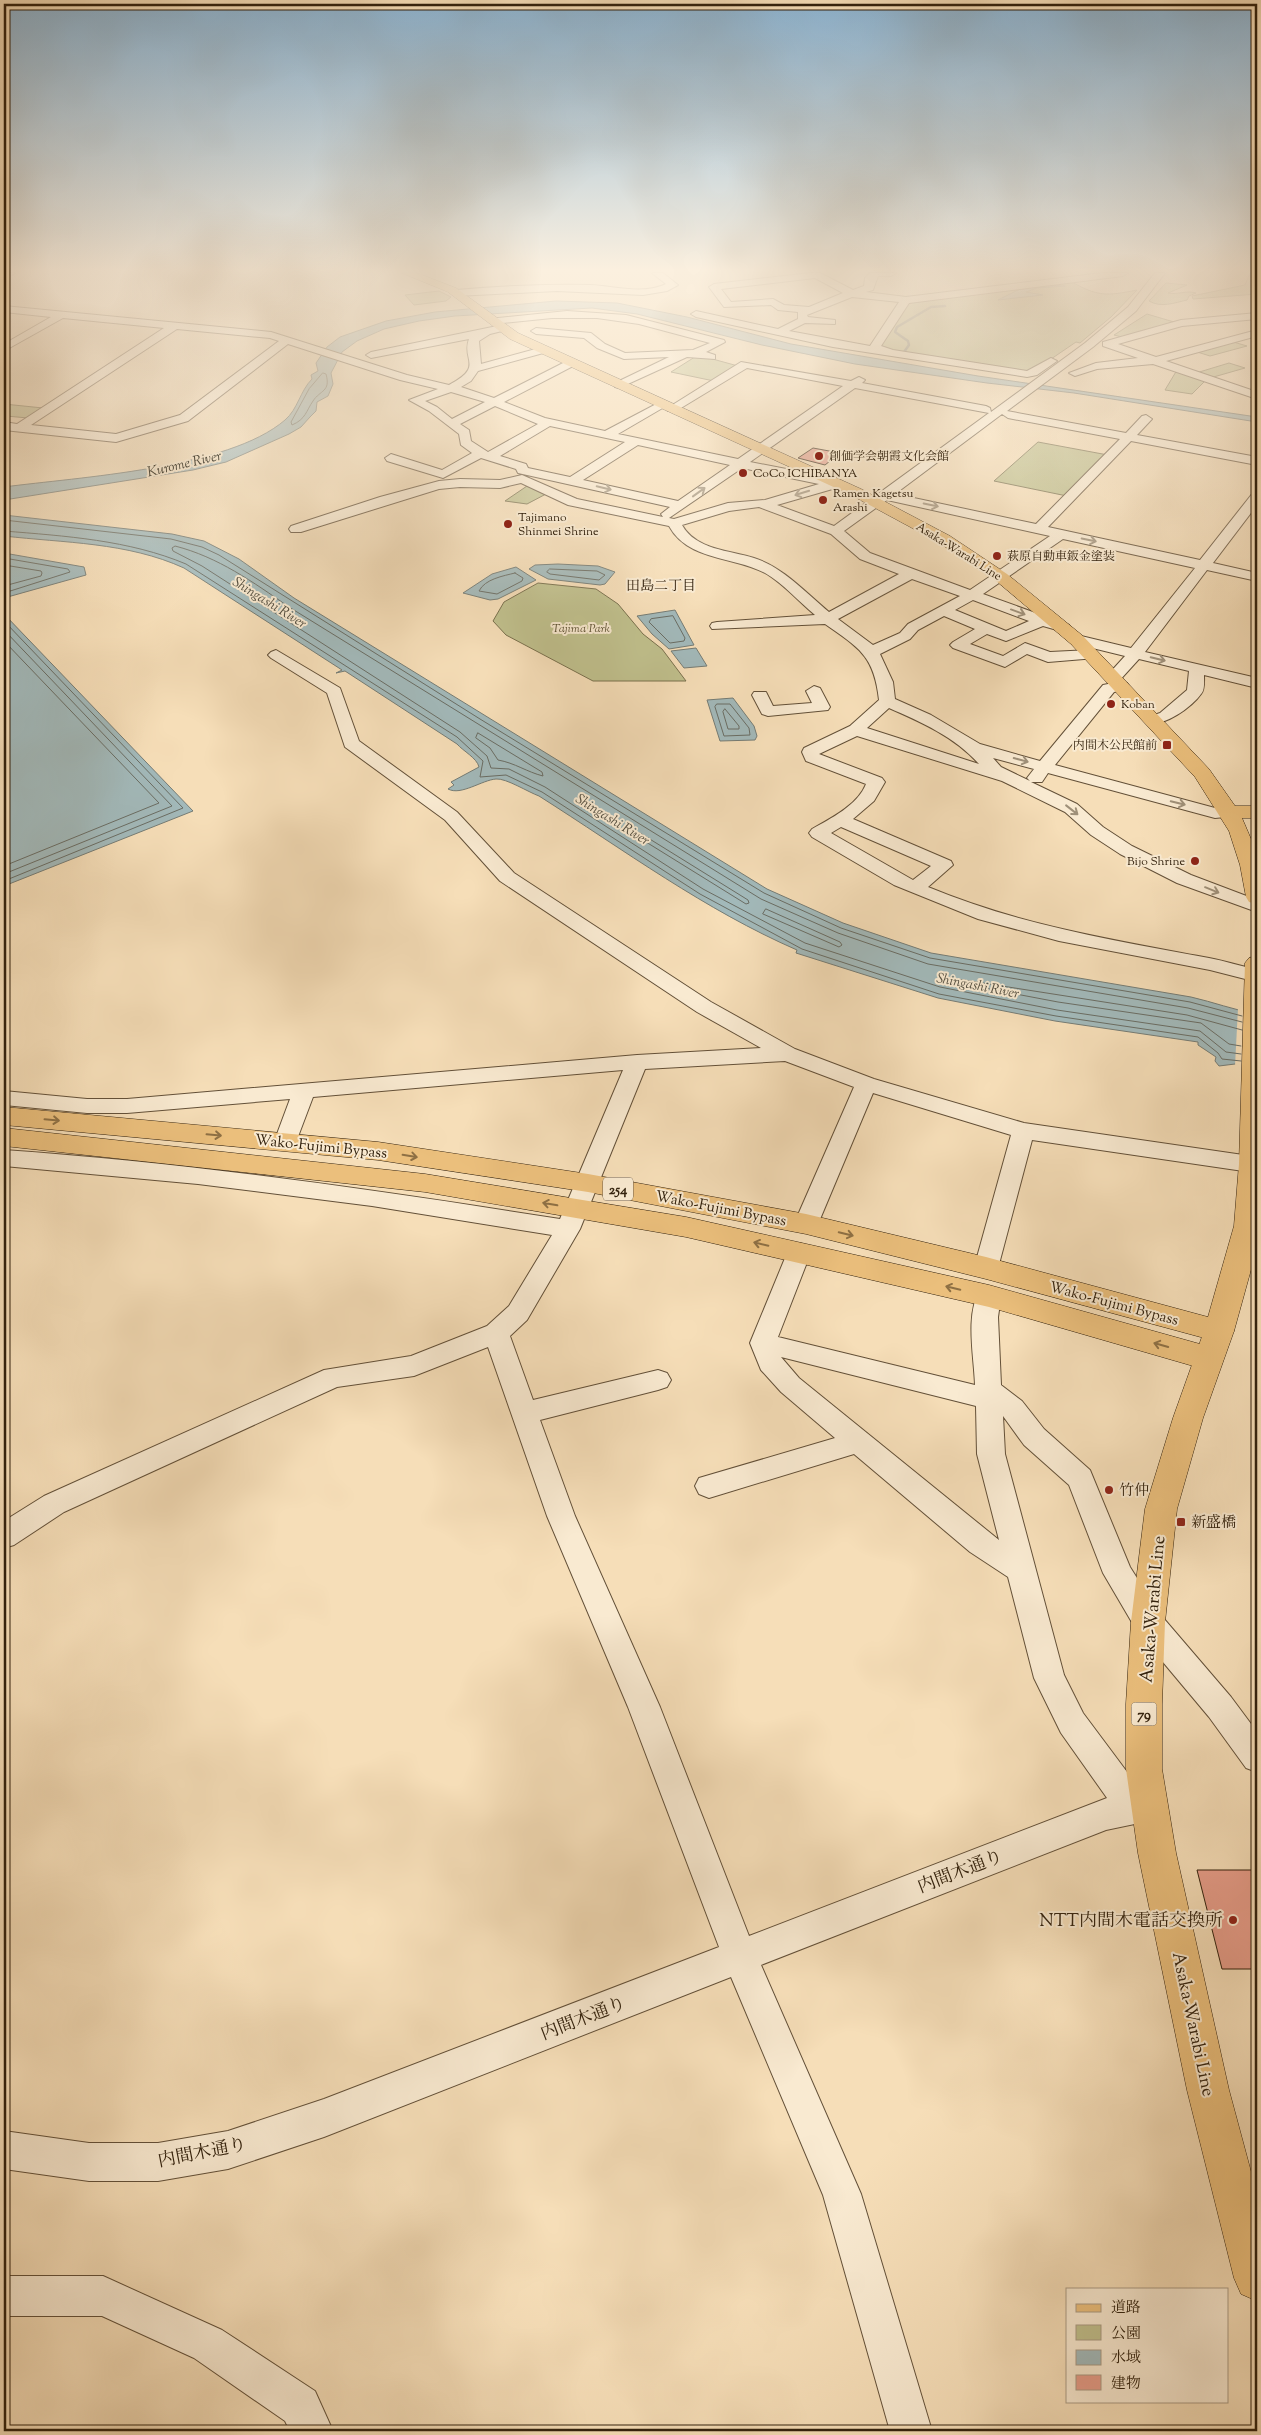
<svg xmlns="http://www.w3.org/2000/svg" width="1261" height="2435" viewBox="0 0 1261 2435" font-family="'Sorts Mill Goudy','Noto Serif JP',serif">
	<rect width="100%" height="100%" fill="#f6deb8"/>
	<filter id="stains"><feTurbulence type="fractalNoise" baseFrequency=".004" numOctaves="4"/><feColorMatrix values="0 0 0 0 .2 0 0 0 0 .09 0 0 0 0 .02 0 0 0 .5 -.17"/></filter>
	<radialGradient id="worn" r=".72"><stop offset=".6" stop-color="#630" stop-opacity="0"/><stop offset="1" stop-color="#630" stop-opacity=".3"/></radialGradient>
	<g fill="#c0c08d" stroke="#79704d">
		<path d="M1250,273H1257V294L1193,299L1192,296L1245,285Z"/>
		<path d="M1070,281C1098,297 1107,296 1137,290L1111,317L1080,343L1076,342L1032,372L909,355L879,347L909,300Z"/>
		<path d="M1166,283L1187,285L1168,293C1178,295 1186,290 1196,293L1189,296L1187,300C1174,303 1161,308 1149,301Z"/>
		<path d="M439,291L451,297L446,301L414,305L405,295Z"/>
		<path d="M1147,314L1174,322L1122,337L1114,335Z"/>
		<path d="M1230,341L1247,346L1210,356L1194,351Z"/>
		<path d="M698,355L738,366L714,381L671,372Z"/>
		<path d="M1229,363L1245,368L1210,378L1196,373Z"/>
		<path d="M1177,370L1206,380L1192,394L1165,390Z"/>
		<path d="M4,404L43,408L28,418L6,416L4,418Z"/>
		<path d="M1038,442L1108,455L1067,496L994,481Z"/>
		<path d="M527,486L546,494L527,504L505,501Z"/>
		<path d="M538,583L596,589L618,604L643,634L662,649L686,681H593L506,635L493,621L504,602Z"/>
	</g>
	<g fill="#a2b9ba" stroke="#757c75">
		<path d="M1045,285L1065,286L1037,288L1026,292L1043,295L998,300L1020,289Z"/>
		<path d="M556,301L617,303L687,317L791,344L978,376L1257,417V422L1074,393L987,383L855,364L762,345L637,314L592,308L455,316L419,321L384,329L357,341L342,352L331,373L333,384L328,396L317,402L316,411L310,417L301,427L289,434L226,462L193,470L4,500V487C79,477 228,469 285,420C298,409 300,391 312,379L311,375L318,371L316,363L327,347L340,337L386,321L435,312Z"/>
		<path d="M4,515L172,534L204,541L239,559L294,598L767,889L843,923L931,953L1191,997C1213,1002 1234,1010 1257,1014V1072L1235,1064L1219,1066L1215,1061L1216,1057L1198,1045V1042L1055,1021L938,998L796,953L797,950C705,910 624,850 539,796C528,792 506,778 496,779C482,780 461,796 448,789L454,785L451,782L479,767C477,758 463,751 457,744L345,671L336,673L342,670L184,568C127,542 64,543 4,536Z"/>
		<path d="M4,553L84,567L86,575L4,598Z"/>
		<path d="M558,564L598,566L615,572L605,584L600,585L548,579L529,569L535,565Z"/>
		<path d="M516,567L536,580L498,599L490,600L463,593L492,574Z"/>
		<path d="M675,610L694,645L669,649L652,634L637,616Z"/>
		<path d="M4,614L193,811L4,886Z"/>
		<path d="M696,648L707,666L684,668L671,651Z"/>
		<path d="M733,698L754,726L757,736L755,740L720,741L707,700Z"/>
	</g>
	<path fill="#f6deb8" d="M1238,1008L1257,1011V1075L1235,1066Z"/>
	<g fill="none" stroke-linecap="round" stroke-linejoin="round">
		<g stroke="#6a6d64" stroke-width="1">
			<path d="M323,373L326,374C331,392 320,390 313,401C306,411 306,419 292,425L291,422L309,389Z"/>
			<path d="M4,520L171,539L202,547L219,555L480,719L764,893L841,928L930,958L1190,1002L1242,1016"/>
			<path d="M4,531C65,536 129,540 186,564L457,737L483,761L480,777L506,775L542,792L700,894L802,949L939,994L1056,1016L1198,1037L1218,1053L1222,1059L1241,1061"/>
			<path d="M4,558L68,569L70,572L4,593"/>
			<path d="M4,565L41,571L42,573L41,576L4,586"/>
			<path d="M550,569L597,571L605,575L599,580L550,574L547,572Z"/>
			<path d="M515,573L523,578L522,581L497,594L479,591C485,579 503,576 515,573Z"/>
			<path d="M673,616L685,638L684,641L670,643L649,622L651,619Z"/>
			<path d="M4,621L183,808L4,881"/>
			<path d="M4,630L172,806L4,874"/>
			<path d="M4,641L159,803L4,866"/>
			<path d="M717,704H730L749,728L750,735L724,736L715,707Z"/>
			<path d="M725,709L739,726V729H728L723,712Z"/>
			<path d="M478,733L542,772L543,776C527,772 515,763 498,760L490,748L476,738Z"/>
			<path d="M640,833L748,900L749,903L746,904L638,837L637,834Z"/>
			<path d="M766,909L840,942L842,945L839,947L763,914Z"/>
			<path d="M1241,1046L1229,1044L1201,1023L1058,1002L942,980L938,976L1187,1015L1242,1030"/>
			<path d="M1241,1054L1226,1052L1200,1031L1057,1010L940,987L805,943L703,889L545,787L509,769L491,768L487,756L460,732L202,566L173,551L172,548L175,546C218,557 253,582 289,607L761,899L838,933L928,964L1188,1008L1242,1022"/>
		</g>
		<path stroke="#757c75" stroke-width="2.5" d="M904,352L909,345L908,341L895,332L897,327L931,307L945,306"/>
	</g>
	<g fill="#e79d8a" stroke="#32210d">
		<path d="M813,448L840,453L825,465L798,458Z"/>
		<path d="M1197,1870H1257V1969H1222Z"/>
	</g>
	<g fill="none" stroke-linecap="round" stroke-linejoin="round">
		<defs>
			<g id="minor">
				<path d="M4,273H15L4,279Z"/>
				<path d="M652,273H663L678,285L667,291L643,295L557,291L456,296L451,293L456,290C500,286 545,284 590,285C615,286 643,295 666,284Z"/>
				<path d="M811,273H820L853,290L864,286L865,278L870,273H896L891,276H878L873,290L866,292L906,297L1102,273H1128L1123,276L909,303L881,346L893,350L1027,371L1051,358L1057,361L1037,375L1027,377L833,347L696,317L691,314L696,311L778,329L798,319V312L778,310L771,305L724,307L709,287L714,284ZM815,278L843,293L809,307L784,305L773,299L731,302L721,289ZM852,297L899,302L870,346L789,331L805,323L835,324V320L808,317L807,315Z"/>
				<path d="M1155,273H1165L1136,311L1093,347L1007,411L1126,433L1142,416L1146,415L1152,419L1137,435L1257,457V465L1131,441L1048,527L1200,560L1252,494L1257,493V505L1213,563L1257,573V581L1207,570L1145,652L1257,678V688L1204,675C1204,681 1205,690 1201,694C1192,707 1164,727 1148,723L1146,720L1148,717L1160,713L1187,690L1189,671L1139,659L1119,681L1115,682L1127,683L1129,686L1127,689L1114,692L1055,765L1215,808H1235L1238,812L1235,816L1215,818L1048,773L1042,782H1031L1077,804L1103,827L1132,846L1191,875L1257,900V912L1177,883L1120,854L1091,835L1065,812L1002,781L857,736L819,754L882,778L885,782L874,801L853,819L951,861L953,865L928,887C1019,925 1113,940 1209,958C1225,961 1241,966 1257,970V982L1210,970L1059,941L978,919L894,885L812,837L809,833L812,829C830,819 858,805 866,784L806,761L802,752L804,748L850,726L879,700C874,655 859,648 825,624L712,629L710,626L712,623L717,622L815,615C799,602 783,583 765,573C733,556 688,561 669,526L568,505L521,483L500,488L460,487L439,489L301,532H291L289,529L291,526L380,497L439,481L460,479L500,480L522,475L577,499L663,517L661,514L670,507L518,473L516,469L481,458L443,478L387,461L385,458L391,454L442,470L472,453L461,445L459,434L429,411L409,400L438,389L400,380L288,344L188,421L116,442L4,430V422L17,424L164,328L63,318L4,351V344L51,317L4,312V306L271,332L407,375L449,385C485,366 461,360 469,339L371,358L366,355L371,352L502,325L506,326V330L490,334L479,341L481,364L543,347L548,350L547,352L478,371L471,381L461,387L494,398L567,361H575V365L504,402L545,418L605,431L662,401L668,404L666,406L618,434L738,459L843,386L747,368L676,411H668L666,409L741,362L851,381L859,377L865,380L862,383L986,406L990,408L991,412L1085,343L1128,307ZM177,329L270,338L279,341L180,415L116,434L31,425ZM855,388L989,413L834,526L777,505L843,486L844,483L838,479L750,462ZM451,392L485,402L452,419L437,407L425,401ZM495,406L538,424L488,452L471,441L469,430L460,424ZM1002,414L1008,418L1120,439L1036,524L895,494ZM550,426L625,442L570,477L528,468L526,464L500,456ZM638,445L730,465L678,501L583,480ZM742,468L819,484L765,500L728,503L674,519L669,518ZM887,500L1050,536L970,590L870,553L844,531ZM759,507L831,534L860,559L899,574L829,612C806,593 783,567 754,558C729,550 696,550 682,525L729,511ZM1063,539L1195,568L1131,648L1077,635L1072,637L1069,640L1072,643L1125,656L1105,678L1113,683L1103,685L1040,761L980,744L931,715L895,699L893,682L880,654L910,639L918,630L944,616L975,629L953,642L950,645L953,648L1005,667L1027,654L1048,662L1096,658L1099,655L1096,652L1091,650L1050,652L1025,643L1003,656L970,644L987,634L1006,641L1043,626L1064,632L1069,631L1071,628L1069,625L983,594ZM912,579L960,596L908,624L900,633L873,645L838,619ZM973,600L1029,621L1006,631L955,610ZM889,708C921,722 955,737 979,764L867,728ZM993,758L1034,769L1027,778L1030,781L1001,767ZM841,827L931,866L913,880L831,833Z"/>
				<path d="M567,311L626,315L724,340L725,342L706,352L715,355V359L687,357L619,388L615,387V383L669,357L624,359L597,348L584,338L536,334L531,331L536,328L591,333L605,344L625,353L693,350L710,343L639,324L597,318H552L493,324L488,321L489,319Z"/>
				<path d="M1257,313V319L1182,326L1118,344L1156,357L1257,330V336L1166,361L1257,392V399L1153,364L1097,369L1075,376L1069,373L1096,363L1138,358L1103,346V342L1181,320Z"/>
				<path d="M276,650L340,688L359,741L457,812L514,873L711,1002L795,1049L874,1079L1024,1123L1257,1157V1173L1032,1140L998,1268L995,1274L986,1277L977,1274L974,1268L1011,1135L873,1093L818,1224L814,1230L806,1233L798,1230L794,1224L854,1087L785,1061L645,1069L580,1229L527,1320L510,1336L533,1400L658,1370L667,1373L671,1380L667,1387L658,1390L540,1420L575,1516L660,1707L749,1936L1107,1798L1061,1733L1034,1678L1008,1577L970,1552L854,1454L709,1498L699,1494L695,1486L699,1478L835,1438L781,1392L761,1370L750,1343L790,1246L799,1243L808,1246L811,1252L778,1337L975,1385C974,1355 965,1316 980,1289L989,1287L998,1289L1001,1296L998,1317L1001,1385L1022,1401L1044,1429L1090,1470L1130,1567L1159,1613L1231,1697L1257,1732V1772L1246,1768L1209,1717L1137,1631L1103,1573L1069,1485L1024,1445L1003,1416L1005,1454L1064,1675L1083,1713L1130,1776L1160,1794L1165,1805L1160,1816L1149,1821L1106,1830L761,1965L861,2194L932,2431H890L823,2195L731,1977L324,2137L228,2169L158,2181H89L4,2169V2131L89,2143H158L228,2131L324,2099L719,1947L628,1707L547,1516L488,1347L414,1376L337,1387L64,1512L14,1545L4,1548V1521L44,1496L324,1370L411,1356L487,1326L509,1306L552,1235L372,1206L198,1184L4,1166V1150C190,1163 376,1190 560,1219L623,1070L313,1097L296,1142L293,1147L285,1150L277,1147L274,1142L290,1099L127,1113H87L4,1105V1091L87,1099H127L637,1055L761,1048L697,1012L500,881L445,820L345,747L327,693L271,658L268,655L271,652ZM781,1357L976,1406L977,1454L999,1540L799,1378Z"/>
				<path d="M814,686L820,688L830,707L828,710L768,716L762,714L752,695L754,692H766L773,706L812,703L806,691Z"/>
				<path d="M4,2276H103L222,2330L315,2391L333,2431H290L285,2421L194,2358L102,2316H4Z"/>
			</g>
			<g id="major">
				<path d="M402,273H417L456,288L518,333L861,489L950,536L1007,574L1083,636L1209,769L1235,806H1257V818H1242L1257,853V904L1249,902L1246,897L1240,865L1229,831L1195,777L1071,644L995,580L938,542L851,495L510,339L448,292Z"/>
				<path d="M1257,956V1248L1234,1331L1203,1418L1177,1509L1165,1622L1162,1704V1769L1176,1853L1229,2090L1257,2194V2301L1241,2294L1234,2278L1187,2090L1138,1853L1126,1769V1704L1131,1622L1145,1509L1173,1418L1204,1331L1234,1226L1239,1164L1245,963L1249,958Z"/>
			</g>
			<g id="highway">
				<path d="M4,1107L378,1142L588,1174L806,1214L986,1257L1219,1320L1229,1323L1234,1331L1229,1339L1219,1342L986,1279L806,1234L588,1192L378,1160L4,1125Z"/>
				<path d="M4,1128L425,1174L686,1217L989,1285L1207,1346L1218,1350L1222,1358L1218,1366L1207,1370L989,1307L686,1237L425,1192L4,1146Z"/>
			</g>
		</defs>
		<use href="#minor" stroke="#635038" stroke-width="2"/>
		<use href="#major" stroke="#32210d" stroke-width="1"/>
		<use href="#highway" stroke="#32210d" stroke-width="1"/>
		<use href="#minor" fill="#f9ead1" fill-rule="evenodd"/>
		<use href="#major" fill="#ebbf7c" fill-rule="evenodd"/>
		<use href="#highway" fill="#ebbf7c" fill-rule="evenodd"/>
	</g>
	<defs><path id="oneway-shaft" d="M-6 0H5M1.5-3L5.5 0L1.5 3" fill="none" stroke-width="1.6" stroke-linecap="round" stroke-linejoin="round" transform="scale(1.25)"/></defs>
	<g stroke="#9f9079">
		<use href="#oneway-shaft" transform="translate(604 488) rotate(13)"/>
		<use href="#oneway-shaft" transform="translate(699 492) rotate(-36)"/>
		<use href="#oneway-shaft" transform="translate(802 493) rotate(163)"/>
		<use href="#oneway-shaft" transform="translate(931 505) rotate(12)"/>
		<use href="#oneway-shaft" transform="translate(1089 540) rotate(12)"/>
		<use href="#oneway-shaft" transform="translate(1018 612) rotate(20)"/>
		<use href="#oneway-shaft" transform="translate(1158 659) rotate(13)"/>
		<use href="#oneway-shaft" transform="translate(1021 760) rotate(15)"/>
		<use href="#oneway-shaft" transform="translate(1178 803) rotate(14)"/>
		<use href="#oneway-shaft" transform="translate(1072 810) rotate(38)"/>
		<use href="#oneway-shaft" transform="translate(1212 890) rotate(22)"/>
	</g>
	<g stroke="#8e7044">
		<use href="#oneway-shaft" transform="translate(52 1120) rotate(5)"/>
		<use href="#oneway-shaft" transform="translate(214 1135) rotate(5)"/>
		<use href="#oneway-shaft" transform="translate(410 1156) rotate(9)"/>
		<use href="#oneway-shaft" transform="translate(550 1204) rotate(-170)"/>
		<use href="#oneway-shaft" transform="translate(846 1234) rotate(14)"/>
		<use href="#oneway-shaft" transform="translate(761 1244) rotate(-167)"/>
		<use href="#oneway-shaft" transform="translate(953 1288) rotate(-167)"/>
		<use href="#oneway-shaft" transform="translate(1161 1345) rotate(-164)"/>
	</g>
	<linearGradient id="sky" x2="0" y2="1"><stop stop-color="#8cb6d6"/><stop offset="0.44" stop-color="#fbf0df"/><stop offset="1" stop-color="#fbf0df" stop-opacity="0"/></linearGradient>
	<rect width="1261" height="614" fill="url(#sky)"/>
	<g fill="#8f2418" stroke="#f9ead1" stroke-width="2">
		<circle cx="819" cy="456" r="5"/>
		<circle cx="743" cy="473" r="5"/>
		<circle cx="823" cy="500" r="5"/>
		<circle cx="508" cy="524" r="5"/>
		<circle cx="997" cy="556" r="5"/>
		<circle cx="1111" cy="704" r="5"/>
		<rect x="1162" y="740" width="10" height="10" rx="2.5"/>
		<circle cx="1195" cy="861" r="5"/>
		<circle cx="1109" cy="1490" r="5"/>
		<rect x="1176" y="1517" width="10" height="10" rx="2.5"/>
		<circle cx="1233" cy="1920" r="5"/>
	</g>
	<g text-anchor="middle" stroke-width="4" stroke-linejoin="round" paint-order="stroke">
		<g font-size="12" fill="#32210d" stroke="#f9ead1" text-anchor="start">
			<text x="829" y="460">創価学会朝霞文化会館</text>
			<text x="753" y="477">CoCo ICHIBANYA</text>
			<text x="833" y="497">Ramen Kagetsu<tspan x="833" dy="14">Arashi</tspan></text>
			<text x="518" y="521">Tajimano<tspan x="518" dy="14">Shinmei Shrine</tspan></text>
			<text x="1007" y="560">萩原自動車鈑金塗装</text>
			<text x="1121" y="708">Koban</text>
			<text x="1157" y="749" text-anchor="end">内間木公民館前</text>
			<text x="1185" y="865" text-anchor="end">Bijo Shrine</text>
		</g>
		<g font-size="12" fill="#32210d" stroke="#f9ead1">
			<text transform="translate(959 551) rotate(32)" y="4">Asaka-Warabi Line</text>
		</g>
		<g font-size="12" font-style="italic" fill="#5d5133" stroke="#f9ead1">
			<text x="581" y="632">Tajima Park</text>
		</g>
		<g font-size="14" font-style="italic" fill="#544f41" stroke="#f9ead1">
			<text transform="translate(184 463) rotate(-13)" y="5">Kurome River</text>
			<text transform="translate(270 602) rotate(32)" y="5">Shingashi River</text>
			<text transform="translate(613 819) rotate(32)" y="5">Shingashi River</text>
			<text transform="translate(978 985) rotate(11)" y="5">Shingashi River</text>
		</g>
		<g font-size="14" fill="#32210d" stroke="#f9ead1">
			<text x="661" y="590">田島二丁目</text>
		</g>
		<g fill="#f9ead1" stroke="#6e5d48" stroke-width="1">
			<rect x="603" y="1177.5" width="30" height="23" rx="4"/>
			<rect x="1131.5" y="1702.5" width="25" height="23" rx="4"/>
		</g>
		<g font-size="14" font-weight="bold" fill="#32210d">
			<text x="618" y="1194">254</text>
			<text x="1144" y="1719">79</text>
		</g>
		<g font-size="15" fill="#32210d" stroke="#f9ead1">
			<text transform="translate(321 1146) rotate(6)" y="5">Wako-Fujimi Bypass</text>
			<text transform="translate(721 1208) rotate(11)" y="5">Wako-Fujimi Bypass</text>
			<text transform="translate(1114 1303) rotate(15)" y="5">Wako-Fujimi Bypass</text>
		</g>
		<g font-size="15" fill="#32210d" stroke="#f9ead1" text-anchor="start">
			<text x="1119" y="1495">竹仲</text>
			<text x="1191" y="1527">新盛橋</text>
		</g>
		<g font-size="18" fill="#32210d" stroke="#f9ead1">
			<text transform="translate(1152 1609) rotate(-85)" y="6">Asaka-Warabi Line</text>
			<text transform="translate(960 1871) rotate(-21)" y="6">内間木通り</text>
			<text transform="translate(583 2018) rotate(-21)" y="6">内間木通り</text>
			<text transform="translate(1194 2024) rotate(78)" y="6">Asaka-Warabi Line</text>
			<text transform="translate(202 2152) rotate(-11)" y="6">内間木通り</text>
		</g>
		<g font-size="18" fill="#32210d" stroke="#f9ead1" text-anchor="end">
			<text x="1223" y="1926">NTT内間木電話交換所</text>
		</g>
	</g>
	<rect width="1261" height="2435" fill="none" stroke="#f6deb8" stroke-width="20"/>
	<rect x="5" y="5" width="1251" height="2425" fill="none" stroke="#32210d" stroke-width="2.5"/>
	<rect x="10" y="10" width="1241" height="2415" fill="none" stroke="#32210d"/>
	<rect x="1066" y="2288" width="162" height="115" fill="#f9ead1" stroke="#a99a83"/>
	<rect x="1076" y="2304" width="25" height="8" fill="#ebbf7c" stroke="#a99a83"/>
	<text x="1111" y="2312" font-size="15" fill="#32210d">道路</text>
	<rect x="1076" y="2325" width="25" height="15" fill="#c0c08d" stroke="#a99a83"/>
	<text x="1111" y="2338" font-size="15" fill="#32210d">公園</text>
	<rect x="1076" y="2350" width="25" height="15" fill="#a2b9ba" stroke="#a99a83"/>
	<text x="1111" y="2362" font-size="15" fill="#32210d">水域</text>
	<rect x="1076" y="2375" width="25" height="15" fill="#e79d8a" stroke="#a99a83"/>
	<text x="1111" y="2388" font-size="15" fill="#32210d">建物</text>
	<rect width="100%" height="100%" filter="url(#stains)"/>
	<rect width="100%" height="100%" fill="url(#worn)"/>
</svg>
